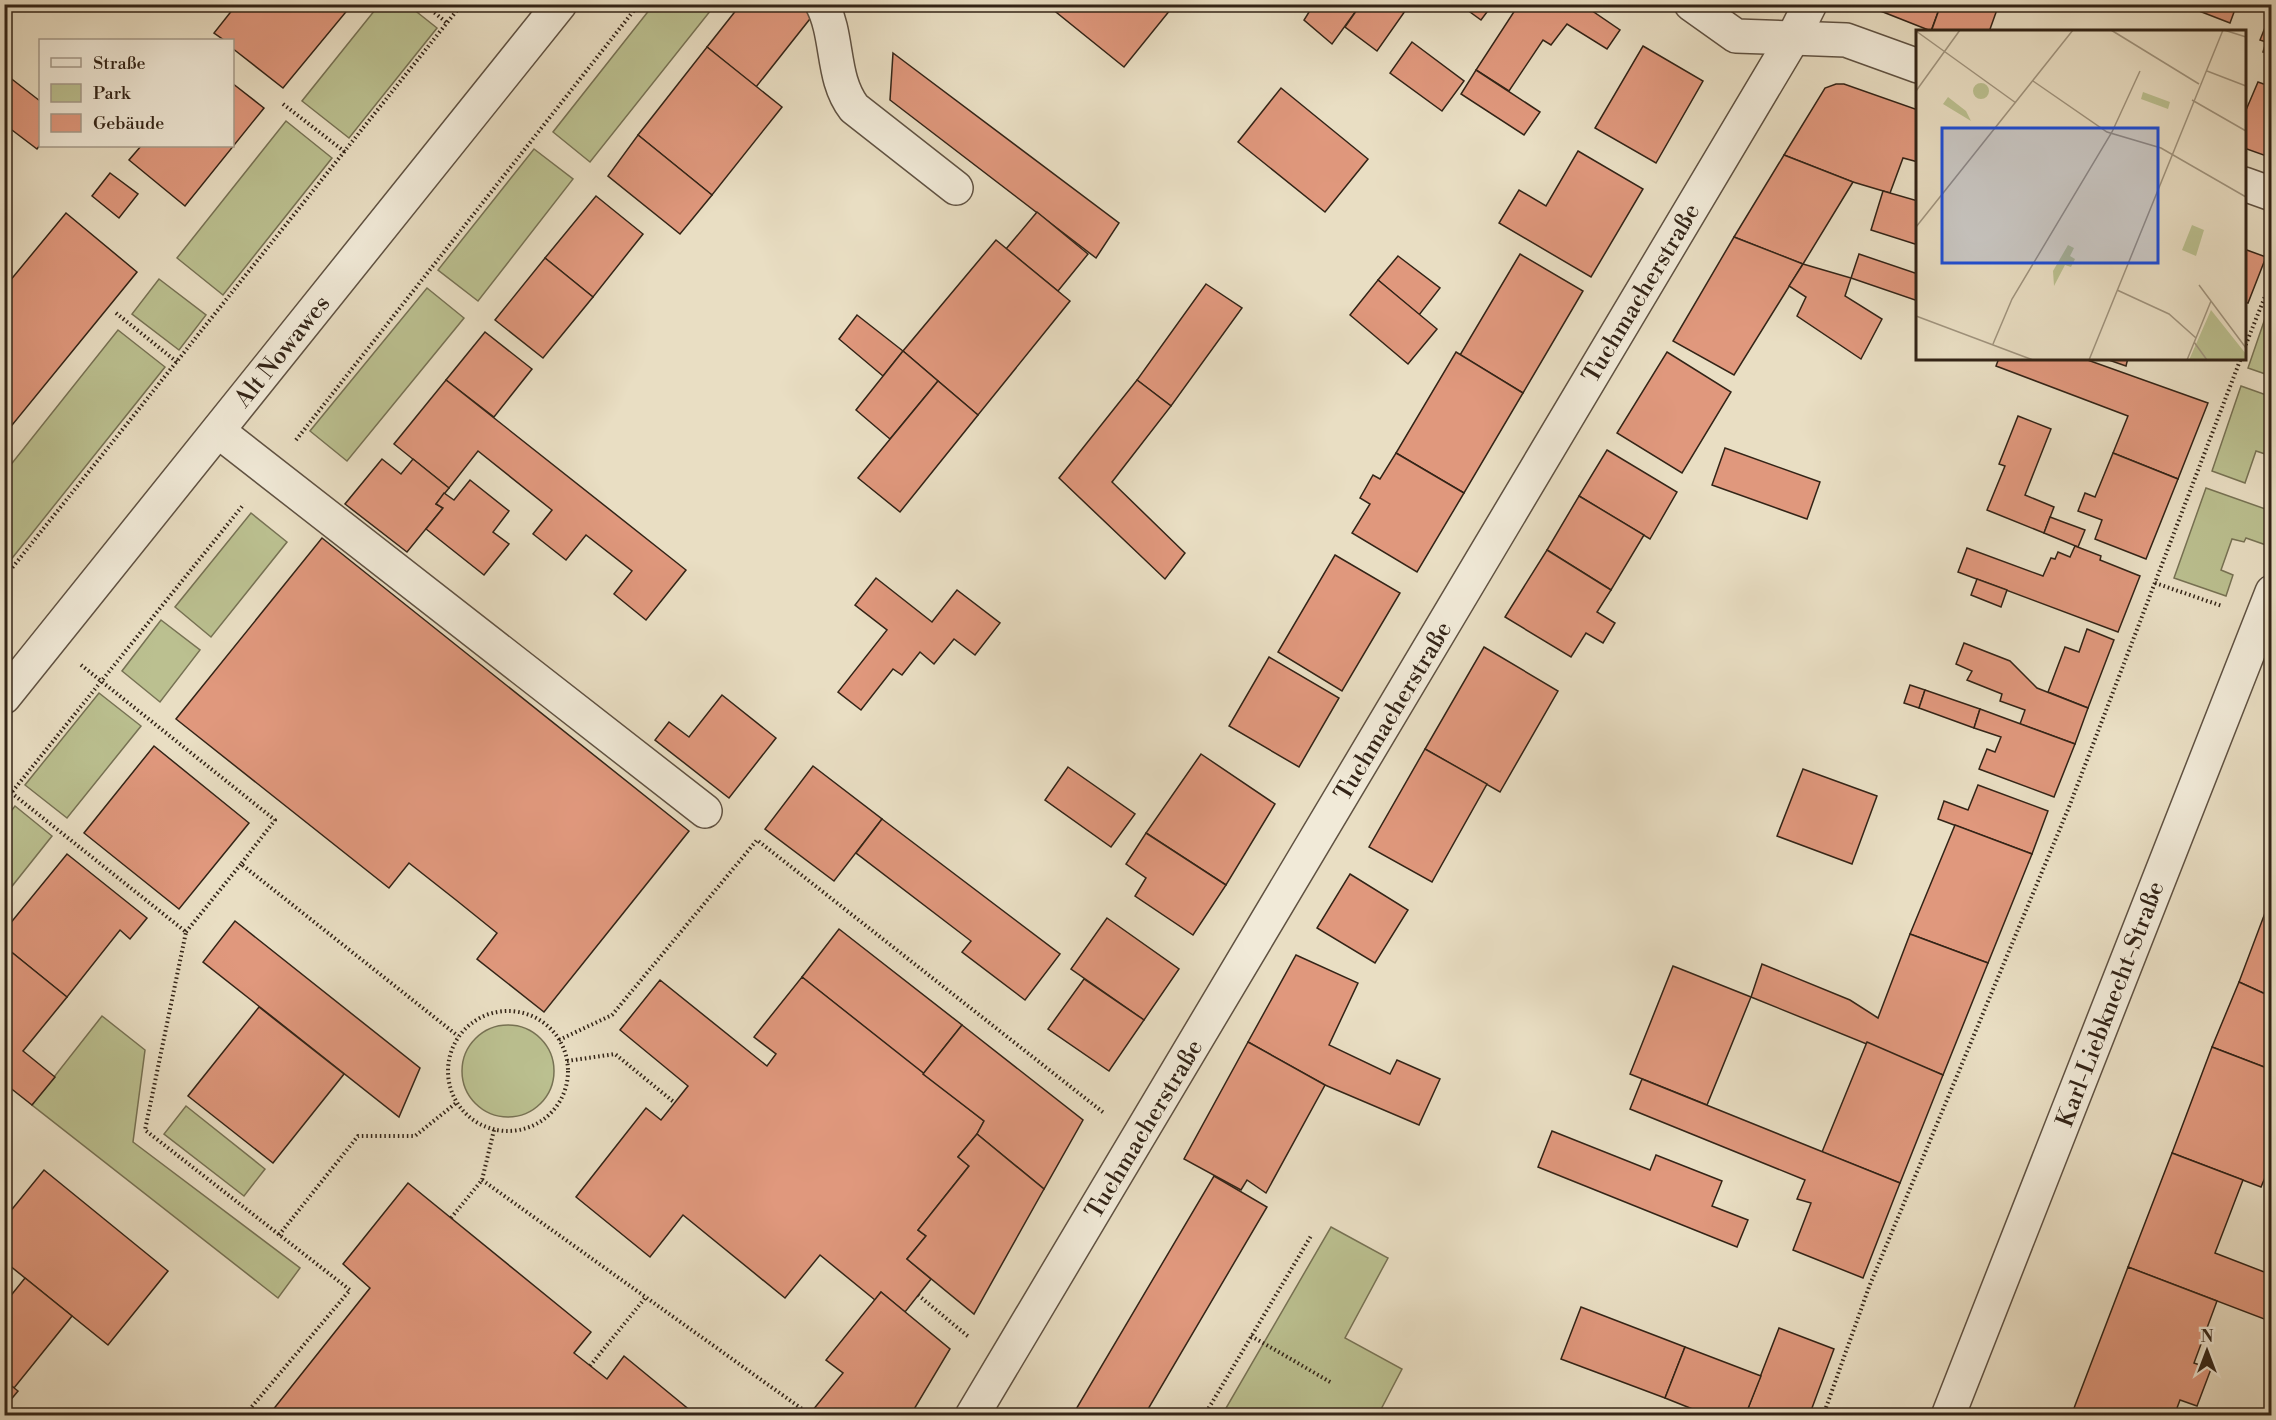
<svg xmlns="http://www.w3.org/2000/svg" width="2276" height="1420" viewBox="0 0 2276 1420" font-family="'Libre Bodoni',serif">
	<rect width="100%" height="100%" fill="#e9dec3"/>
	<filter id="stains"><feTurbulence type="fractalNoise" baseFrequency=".00333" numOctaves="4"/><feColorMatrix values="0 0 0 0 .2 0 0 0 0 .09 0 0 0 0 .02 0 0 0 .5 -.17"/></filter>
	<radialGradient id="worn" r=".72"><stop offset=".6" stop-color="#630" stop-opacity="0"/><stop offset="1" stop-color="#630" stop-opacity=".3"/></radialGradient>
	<g fill="#bbc090" stroke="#777254" stroke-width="1.5">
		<path d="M654,4L715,5L590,162L553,132Z"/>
		<path d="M379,5H408L437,28L349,138L302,101Z"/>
		<path d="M286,121L332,158L223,295L177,258Z"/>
		<path d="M534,149L573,179L478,301L438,270Z"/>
		<path d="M159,279L206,315L179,350L132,314Z"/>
		<path d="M427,288L464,318L347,461L310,431Z"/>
		<path d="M2271,301L2272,376H2271L2248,368Z"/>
		<path d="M118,330L165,367L5,567V472Z"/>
		<path d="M2241,386L2272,397L2271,456L2256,451L2245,483L2212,471Z"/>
		<path d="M2206,488L2271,511V528L2266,545L2246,538L2244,542L2232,539L2221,570L2233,575L2226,596L2174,578Z"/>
		<path d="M251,513L287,542L211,637L175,607Z"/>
		<path d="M161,620L200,650L160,702L122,671Z"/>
		<path d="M99,693L141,726L67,818L25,785Z"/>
		<path d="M15,806L52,836L5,895V819Z"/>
		<path d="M102,1016L145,1050L133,1142L300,1268L278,1298L32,1105Z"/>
		<circle cx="508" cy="1071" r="46"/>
		<path d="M186,1106L265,1169L244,1196L164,1134Z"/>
		<path d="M1331,1227L1388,1258L1345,1338L1402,1369L1378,1415H1222Z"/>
	</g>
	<g fill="#e0987d" stroke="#332417" stroke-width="1.5">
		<path d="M237,4H348L350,7L283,88L232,48V40H224L214,33Z"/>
		<path d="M741,4H810L817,10L756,87L707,47Z"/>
		<path d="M1046,4H1175L1124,67Z"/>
		<path d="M1314,4H1361L1332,44L1304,20Z"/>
		<path d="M1361,4H1410L1377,51L1345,27Z"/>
		<path d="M1459,4H1493L1481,20Z"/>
		<path d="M1519,4H1582L1620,30L1607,49L1567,24L1551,45L1543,40L1509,91L1476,70Z"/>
		<path d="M1881,4H1941L1931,31L1878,10Z"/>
		<path d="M1941,4H1999L1989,32H1931Z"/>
		<path d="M2181,4H2237L2230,23Z"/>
		<path d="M2272,10V44L2260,40Z"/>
		<path d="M1412,42L1464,81L1442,111L1390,73Z"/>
		<path d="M2266,42L2272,44V55L2263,52Z"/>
		<path d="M1643,46L1703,81L1656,163L1595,128Z"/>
		<path d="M707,47L782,107L712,195L638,135Z"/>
		<path d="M893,53L1119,223L1096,258L890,100Z"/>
		<path d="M1476,70L1540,112L1524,135L1461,94Z"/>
		<path d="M4,73L40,101V145L37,149L4,124Z"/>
		<path d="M2258,82L2272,87V158L2244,148V109L2246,110Z"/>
		<path d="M232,83L264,108L185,206L129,160L141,146H232Z"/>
		<path d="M1836,84H1844L1918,110V162L1903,158L1890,193L1853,182L1784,155L1825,88Z"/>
		<path d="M1281,88L1368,159L1325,212L1238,142Z"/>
		<path d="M638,135L712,195L680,234L608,176Z"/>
		<path d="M1578,151L1643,189L1591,277L1499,223L1519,190L1546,206Z"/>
		<path d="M1784,155L1853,182L1803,264L1734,237Z"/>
		<path d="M110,173L138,194L119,218L92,196Z"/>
		<path d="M1883,191L1918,201V245L1871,230Z"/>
		<path d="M596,196L643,234L593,297L545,258Z"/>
		<path d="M1037,212L1088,254L1058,291L1006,249Z"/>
		<path d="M66,213L137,272L4,435V288Z"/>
		<path d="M1734,237L1803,264L1734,375L1673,341Z"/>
		<path d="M996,240L1070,301L978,415L903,351Z"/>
		<path d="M2244,249L2266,257L2248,303L2244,302Z"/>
		<path d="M1520,254L1583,291L1523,393L1460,355Z"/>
		<path d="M1859,254L1918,274V301L1851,278Z"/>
		<path d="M1398,256L1440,288L1419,315L1378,280Z"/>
		<path d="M545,258L593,297L543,358L495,320Z"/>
		<path d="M1803,264L1851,278L1845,296L1882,319L1861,359L1797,316L1806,297L1789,286Z"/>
		<path d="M1378,280L1437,329L1408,364L1350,315Z"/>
		<path d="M1206,284L1242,308L1171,406L1137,380Z"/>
		<path d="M857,315L903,351L883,376L839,339Z"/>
		<path d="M485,332L532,369L494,417L446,380Z"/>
		<path d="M903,351L938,381L890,439L856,410Z"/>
		<path d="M1456,352L1523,393L1464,493L1396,453Z"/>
		<path d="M1667,352L1731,392L1682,473L1617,433Z"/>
		<path d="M1999,358H2082L2208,403L2178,479L2113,453L2128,416L1996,366Z"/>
		<path d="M2103,358H2128L2126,366Z"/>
		<path d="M446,380L686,570L646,620L614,594L632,571L586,535L566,560L533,534L552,510L478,451L449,488L394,444Z"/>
		<path d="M1137,380L1171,406L1112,482L1185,553L1165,579L1059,478Z"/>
		<path d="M938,381L978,415L900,512L858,478Z"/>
		<path d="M2018,416L2051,429L2025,495L2054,507L2044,533L1987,510L2005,466L1999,464Z"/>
		<path d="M1725,448L1820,482L1807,519L1712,485Z"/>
		<path d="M1607,450L1677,492L1650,539L1579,496Z"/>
		<path d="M1396,453L1464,493L1417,572L1352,533L1370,504L1360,498L1373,475L1380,479Z"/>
		<path d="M2113,453L2178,479L2146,559L2095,539L2102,520L2078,511L2085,493L2095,497Z"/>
		<path d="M382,459L401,474L413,459L449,488L436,504L443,508L407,552L345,504Z"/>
		<path d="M470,480L509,511L493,532L509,544L484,575L426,529L443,508L436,504L444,493L454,500Z"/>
		<path d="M1579,496L1644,535L1611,590L1547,550Z"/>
		<path d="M2050,517L2085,530L2078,547L2044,533Z"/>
		<path d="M322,538L689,831L544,1012L477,959L497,933L456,900L409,863L389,888L176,719Z"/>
		<path d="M2075,546L2101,556L2100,560L2140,576L2118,632L1958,572L1967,548L2043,576L2051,558L2055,559L2058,552L2070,557Z"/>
		<path d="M1547,550L1611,590L1597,612L1615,623L1603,643L1586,633L1571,657L1505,617Z"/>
		<path d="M1335,555L1400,593L1342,691L1278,652Z"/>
		<path d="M876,578L932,622L957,590L1000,623L975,655L954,639L934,664L920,652L902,675L893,669L861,710L838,692L887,630L855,605Z"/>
		<path d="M1977,579L2007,590L2001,607L1971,595Z"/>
		<path d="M2087,629L2114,640L2088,708L2048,692L2065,647L2079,652Z"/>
		<path d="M1964,643L2010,661L2037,688L2088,708L2075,744L2020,724L2025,710L2000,701L2002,694L1967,680L1972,671L1956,664Z"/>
		<path d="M1484,647L1558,691L1500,792L1425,749Z"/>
		<path d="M1269,657L1339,698L1299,767L1229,726Z"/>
		<path d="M1910,685L1925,690L1919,708L1904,703Z"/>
		<path d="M1925,690L1980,709L1974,728L1919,708Z"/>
		<path d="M722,695L776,738L729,798L655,740L669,722L689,737Z"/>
		<path d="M1980,709L2075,744L2054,797L1979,769L1987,749L1995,752L2001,737L1974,728Z"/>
		<path d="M154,746L249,823L179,909L84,833Z"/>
		<path d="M1425,749L1487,784L1432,882L1369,847Z"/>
		<path d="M1201,754L1275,804L1226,885L1146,833Z"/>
		<path d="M813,766L882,819L834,881L765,829Z"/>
		<path d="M1068,767L1135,814L1111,847L1045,800Z"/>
		<path d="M1803,769L1877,796L1852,864L1777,836Z"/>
		<path d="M1978,785L2048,811L2032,854L1938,819L1944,801L1968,810Z"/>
		<path d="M882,819L1060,954L1025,1000L962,952L971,941L856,853Z"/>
		<path d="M1955,825L2032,854L1988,963L1910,934Z"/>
		<path d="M1146,833L1226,885L1193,935L1135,896L1146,878L1126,864Z"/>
		<path d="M67,854L147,918L130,939L120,930L67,997L4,946V931Z"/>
		<path d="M1350,874L1408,910L1375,963L1317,928Z"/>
		<path d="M2268,905L2272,907V997L2239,982Z"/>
		<path d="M1107,918L1179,969L1144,1020L1071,969Z"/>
		<path d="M235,921L420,1068L399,1117L203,962Z"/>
		<path d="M839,929L962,1025L923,1074L802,977Z"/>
		<path d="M1910,934L1988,963L1943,1075L1751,997L1762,964L1850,1000L1878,1018Z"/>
		<path d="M4,946L67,997L23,1051L55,1077L32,1105L4,1083Z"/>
		<path d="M1296,955L1358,983L1329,1045L1390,1074L1397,1060L1440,1079L1419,1125L1325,1085L1248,1042Z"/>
		<path d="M1673,966L1751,997L1707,1105L1630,1074Z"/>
		<path d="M802,977L984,1121L977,1134L958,1157L969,1166L918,1230L926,1236L907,1259L931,1279L905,1312L881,1292L875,1300L820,1255L785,1298L683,1215L650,1257L576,1197L646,1108L661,1120L688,1086L620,1030L660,980L767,1066L776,1054L754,1037Z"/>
		<path d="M1084,979L1144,1020L1109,1071L1048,1029Z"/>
		<path d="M2239,982L2272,997V1070L2212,1047Z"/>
		<path d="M259,1007L344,1074L273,1163L188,1096Z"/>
		<path d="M962,1025L1083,1120L1044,1189L977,1134L984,1121L923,1074Z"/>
		<path d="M1248,1042L1325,1085L1266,1193L1247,1180L1241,1190L1184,1159Z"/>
		<path d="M1867,1042L1943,1075L1900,1183L1822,1152Z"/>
		<path d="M2212,1047L2272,1070V1161L2261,1187L2172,1153Z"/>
		<path d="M1642,1079L1900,1183L1863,1278L1793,1250L1811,1203L1797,1199L1805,1180L1630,1109Z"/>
		<path d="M1552,1131L1650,1170L1656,1155L1722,1181L1712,1206L1748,1220L1737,1247L1538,1167Z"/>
		<path d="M977,1134L1044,1189L974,1314L907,1259L926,1236L918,1230L969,1166L958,1157Z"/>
		<path d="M2172,1153L2243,1180L2215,1253L2272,1275V1322L2128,1267Z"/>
		<path d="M44,1170L168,1271L108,1345L4,1261V1219Z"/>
		<path d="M1214,1176L1267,1207L1144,1416H1072Z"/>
		<path d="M408,1183L591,1332L574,1353L607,1379L624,1356L697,1416H268L370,1288L343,1264Z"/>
		<path d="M2128,1267L2217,1301L2194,1363L2211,1369L2197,1406L2180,1400L2174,1416H2071Z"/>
		<path d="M25,1278L72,1316L14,1388L4,1380V1304Z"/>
		<path d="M881,1292L950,1349L910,1416H808L843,1373L826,1360Z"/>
		<path d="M1581,1307L1685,1347L1665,1398L1561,1359Z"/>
		<path d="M1779,1328L1834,1349L1809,1416H1745Z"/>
		<path d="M1685,1347L1761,1376L1745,1416H1710L1665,1398Z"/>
		<path d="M4,1380L18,1391L4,1408Z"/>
	</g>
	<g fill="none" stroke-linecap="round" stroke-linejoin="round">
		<defs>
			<g id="minor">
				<path d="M822,4C839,37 831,78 854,108L956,188"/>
				<path d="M1691,4L1736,36L1846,40L1918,66"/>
				<path d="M2244,184L2272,194"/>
				<path d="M218,431L705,811"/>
				<path d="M4,697L560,4"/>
				<path d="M972,1416L1793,38L1810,4"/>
				<path d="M1948,1416L2272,592"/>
			</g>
		</defs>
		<use href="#minor" stroke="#605242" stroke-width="36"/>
		<g stroke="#332417" stroke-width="4" stroke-dasharray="1.5 3" stroke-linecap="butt">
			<path d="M424,4L447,23"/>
			<path d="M283,104L345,152"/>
			<path d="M116,313L177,362"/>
			<path d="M2244,349L2272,279"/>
			<path d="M296,440L639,4"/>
			<path d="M4,578L462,4"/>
			<path d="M2155,583L2222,606"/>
			<path d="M81,665L275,820L241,864L458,1036"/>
			<path d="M4,787L186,932L145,1130L350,1290L244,1416"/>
			<path d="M4,802L244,504"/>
			<path d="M186,932L241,864"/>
			<circle cx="508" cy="1071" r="60"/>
			<path d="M559,1040L612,1015L757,840L1104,1113"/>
			<path d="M567,1061L615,1054L675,1103"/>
			<path d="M482,1180L809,1414"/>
			<path d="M451,1218L482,1180L494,1130"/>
			<path d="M279,1235L358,1136H415L456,1103"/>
			<path d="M918,1295L970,1338"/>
			<path d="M1251,1336L1332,1383"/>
			<path d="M590,1366L646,1297"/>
			<path d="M1204,1416L1311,1236"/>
			<path d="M1823,1416L1869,1287L2069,807L2241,358"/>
		</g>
		<use href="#minor" stroke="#f1ead8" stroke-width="33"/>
	</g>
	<g text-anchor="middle" stroke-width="6" stroke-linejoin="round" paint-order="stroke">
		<g font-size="24" fill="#332417" stroke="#f1ead8">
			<text transform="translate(1641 293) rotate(-59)" y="8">Tuchmacherstraße</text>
			<text transform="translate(282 351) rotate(-51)" y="8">Alt Nowawes</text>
			<text transform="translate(1393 711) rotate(-59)" y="8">Tuchmacherstraße</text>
			<text transform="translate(2110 1004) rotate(-69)" y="8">Karl-Liebknecht-Straße</text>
			<text transform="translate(1144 1129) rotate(-59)" y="8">Tuchmacherstraße</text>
		</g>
	</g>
	<g transform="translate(1916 30)">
		<rect width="330" height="330" fill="#e9dec3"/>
		<path d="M57 61a8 8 0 1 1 16 0a8 8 0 1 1-16 0ZM227,62L254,72L252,79L225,69ZM32,67L50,81L55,91L27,74ZM276,195L288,200L280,226L266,220ZM152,215L158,218L154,226L159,229L155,237L149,235L138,256L137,241ZM295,280L330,324V330H273Z" fill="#bbc090"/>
		<path fill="none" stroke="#a0947e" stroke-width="1.5" d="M195,0L283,54M308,0L330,7M0,1L100,73M291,41L330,56M117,51L191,102L245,118L330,167M0,61L44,0M276,70L330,101M0,197L157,0M283,255L330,318M201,260L253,284L280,308M0,286L117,330M278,312L291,330M77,314L96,269L196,102L224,41M173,330L307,0M271,330L295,271"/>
		<path fill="#1d4ed8" fill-opacity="0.15" stroke="#1d4ed8" stroke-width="3" d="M26,98H242V233H26Z"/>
		<rect width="330" height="330" fill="none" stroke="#332417" stroke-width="3"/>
	</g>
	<rect width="2276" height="1420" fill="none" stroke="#e9dec3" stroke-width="24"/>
	<rect x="6" y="6" width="2264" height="1408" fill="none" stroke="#332417" stroke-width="3"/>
	<rect x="12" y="12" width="2252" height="1396" fill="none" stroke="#332417" stroke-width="1.5"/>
	<rect x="39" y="39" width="195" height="108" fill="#f1ead8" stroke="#a59b8b" stroke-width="1.5"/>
	<rect x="51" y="58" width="30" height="9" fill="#f1ead8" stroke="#a59b8b" stroke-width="1.5"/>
	<text x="93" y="69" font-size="18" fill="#332417">Straße</text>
	<rect x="51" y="84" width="30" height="18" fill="#bbc090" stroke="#a59b8b" stroke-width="1.5"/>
	<text x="93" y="99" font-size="18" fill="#332417">Park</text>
	<rect x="51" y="114" width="30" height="18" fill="#e0987d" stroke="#a59b8b" stroke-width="1.5"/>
	<text x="93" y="129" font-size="18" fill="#332417">Gebäude</text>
	<g transform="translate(2207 1351)" stroke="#f1ead8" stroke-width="4.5" paint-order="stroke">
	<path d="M0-4.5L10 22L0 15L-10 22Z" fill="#332417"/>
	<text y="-9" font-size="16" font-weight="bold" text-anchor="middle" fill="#332417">N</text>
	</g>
	<rect width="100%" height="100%" filter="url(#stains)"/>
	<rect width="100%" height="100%" fill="url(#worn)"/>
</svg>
